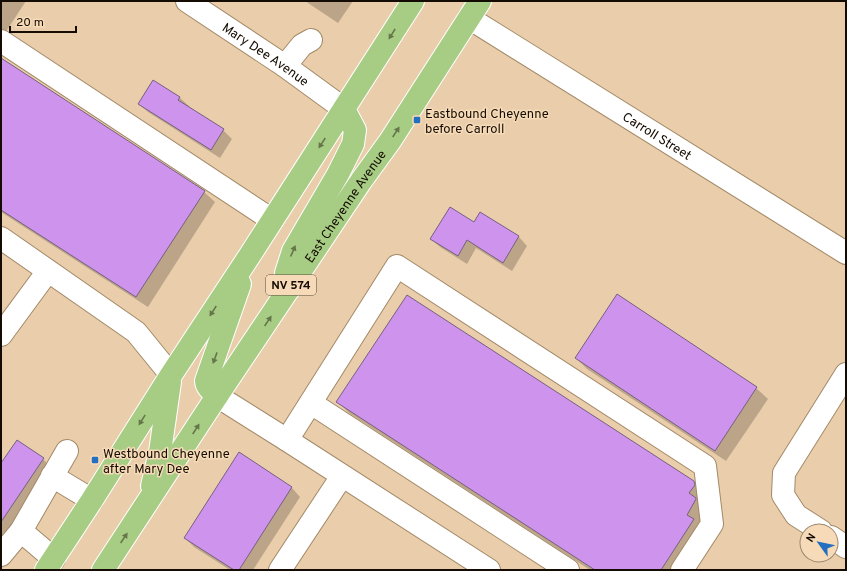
<svg xmlns="http://www.w3.org/2000/svg" width="847" height="571" viewBox="0 0 847 571" font-family="Overpass,sans-serif">
	<rect width="100%" height="100%" fill="#eaceab"/>
	<g fill="#0003">
		<path d="M1,1H26L1,39Z"/>
		<path d="M305,1H353L338,23Z"/>
		<path d="M1,59L204,192L215,202L148,307L1,212Z"/>
		<path d="M153,81L180,98L189,106L188,108L223,130L232,139L220,158L148,112L139,104Z"/>
		<path d="M480,213L519,237L527,246L512,271L476,248L467,264L440,247L431,239L474,224Z"/>
		<path d="M617,296L756,388L768,399L726,461L587,369L576,358Z"/>
		<path d="M338,402L694,482L705,494L707,511L698,525L704,531L679,570H590L349,413Z"/>
		<path d="M239,454L292,488L300,497L253,570H230L194,547L185,538Z"/>
		<path d="M43,459L52,468L5,538L1,535V465Z"/>
	</g>
	<g fill="#ce93ed" stroke="#756081">
		<path d="M1,58L205,191L136,297L1,210Z"/>
		<path d="M153,80L180,97L178,100L224,129L211,150L138,104Z"/>
		<path d="M450,207L474,222L480,212L519,236L503,263L467,240L458,256L430,239Z"/>
		<path d="M617,294L757,387L715,451L575,358Z"/>
		<path d="M407,295L694,481L695,485L689,493L696,498V499L687,515L694,519L661,570H595L336,402Z"/>
		<path d="M17,440L44,458L1,522V463Z"/>
		<path d="M239,452L292,487L239,570H234L184,538Z"/>
	</g>
	<g fill="none" stroke-linecap="round" stroke-linejoin="round">
		<defs>
			<g id="minor">
				<path id="s1" d="M187,1L285,66L344,109"/>
				<path id="s2" d="M469,18L846,253"/>
				<path d="M1,41L272,220"/>
				<path d="M285,66L302,45L311,40"/>
				<path d="M1,238L136,332L171,375"/>
				<path d="M1,335L48,271"/>
				<path d="M217,396L287,440L489,570"/>
				<path d="M311,403L568,570"/>
				<path d="M287,440L397,266L705,466L712,524L682,570"/>
				<path d="M52,476L92,500"/>
				<path d="M21,531L54,559"/>
				<path d="M821,531L796,515L783,495L784,473L846,374"/>
				<path d="M831,537L846,547"/>
				<path d="M1,555L21,531L67,451"/>
				<path d="M280,570L342,476"/>
			</g>
			<g id="major">
				<path d="M289,289L286,273L293,251L338,174L353,144L355,130L344,109"/>
				<path d="M217,396C213,392 206,387 206,381L240,284"/>
				<path d="M152,486L160,452L170,382"/>
				<path d="M46,570L92,500L171,375L250,255L413,1"/>
				<path id="s3" d="M103,570L217,396L361,181L390,141L480,1"/>
			</g>
		</defs>
		<use href="#minor" stroke="#a28968" stroke-width="24"/>
		<use href="#major" stroke="#fff" stroke-width="24"/>
		<use href="#minor" stroke="#fff" stroke-width="22"/>
		<use href="#major" stroke="#a7cd85" stroke-width="22"/>
	</g>
	<defs><path id="oneway-solid" d="M-6-.8H1V-3.2L6.5 0L1 3.2V.8H-6Z"/></defs>
	<g fill="#65764a">
		<use href="#oneway-solid" transform="translate(392 34) rotate(122)"/>
		<use href="#oneway-solid" transform="translate(396 132) rotate(-57)"/>
		<use href="#oneway-solid" transform="translate(322 143) rotate(123)"/>
		<use href="#oneway-solid" transform="translate(293 251) rotate(-67)"/>
		<use href="#oneway-solid" transform="translate(213 311) rotate(123)"/>
		<use href="#oneway-solid" transform="translate(268 321) rotate(-56)"/>
		<use href="#oneway-solid" transform="translate(215 358) rotate(110)"/>
		<use href="#oneway-solid" transform="translate(142 420) rotate(122)"/>
		<use href="#oneway-solid" transform="translate(196 429) rotate(-57)"/>
		<use href="#oneway-solid" transform="translate(124 538) rotate(-56)"/>
	</g>
	<g fill="#246fbf" stroke="#f7dbb8" stroke-width="1.5">
		<rect x="413" y="116" width="8" height="8" rx="2"/>
		<rect x="91" y="456" width="8" height="8" rx="2"/>
	</g>
	<g text-anchor="middle" stroke-width="3" stroke-linejoin="round" paint-order="stroke">
		<rect fill="#f7dbb8" stroke="#584939" stroke-width="1" x="266" y="275" width="50" height="20" rx="3"/>
		<g font-size="12" font-weight="bold" fill="#140b02">
			<text x="291" y="289">NV 574</text>
		</g>
		<g font-size="13" fill="#140b02" stroke="#f7dbb8">
			<text dy="5" stroke="none"><textPath href="#s1" startOffset="95">Mary Dee Avenue</textPath></text>
			<text dy="5" stroke="none"><textPath href="#s2" startOffset="222">Carroll Street</textPath></text>
			<text dy="5" stroke="none"><textPath href="#s3" startOffset="437">East Cheyenne Avenue</textPath></text>
		</g>
		<g font-size="13" fill="#140b02" stroke="#f7dbb8" text-anchor="start">
			<text x="425" y="118">Eastbound Cheyenne<tspan x="425" dy="15">before Carroll</tspan></text>
			<text x="103" y="458">Westbound Cheyenne<tspan x="103" dy="15">after Mary Dee</tspan></text>
		</g>
	</g>
	<rect width="847" height="571" fill="none" stroke="#140b02" stroke-width="4"/>
	<g transform="translate(819 543) rotate(303)"><circle r="19" fill="#f7dbb8" stroke="#9c886f"/>
	<path d="M0-3L7 15L0 10L-7 15Z" fill="#246fbf"/>
	<text y="-6" font-size="11" font-weight="bold" text-anchor="middle" fill="#140b02">N</text>
	</g>
	<path d="M10 26v6h66v-6" fill="none" stroke="#140b02" stroke-width="2"/>
	<text x="16" y="26" font-size="12" fill="#140b02" stroke="#f7dbb8" stroke-width="3" paint-order="stroke">20 m</text>
</svg>
